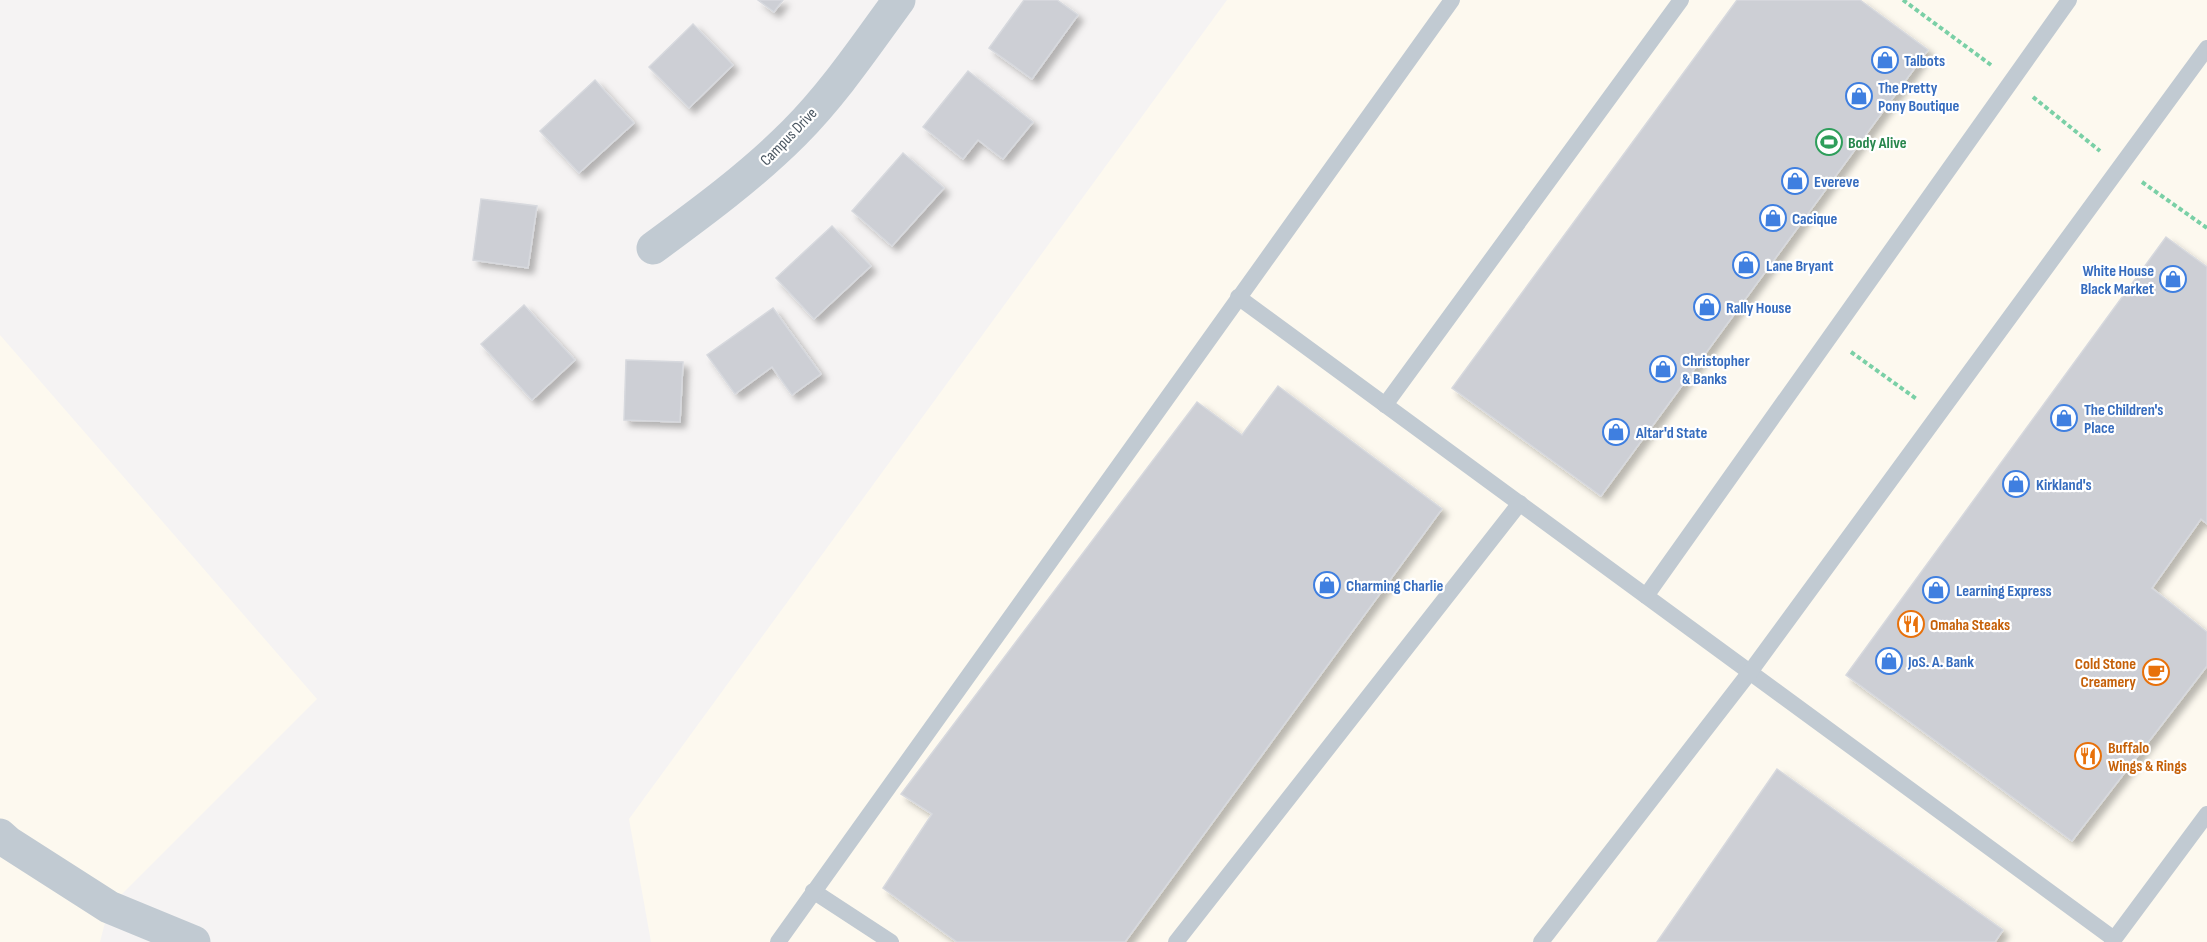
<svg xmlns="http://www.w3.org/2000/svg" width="2207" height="942" viewBox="0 0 2207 942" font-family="'Sofia Sans Condensed',sans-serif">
	<defs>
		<filter id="shadow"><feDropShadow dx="5.5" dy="5.5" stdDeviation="3" flood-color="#0004"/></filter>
	</defs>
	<rect width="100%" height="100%" fill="#f5f3f3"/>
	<g fill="#fdf9ef">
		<path d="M1227,0H2207V942H651L629,819Z"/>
		<path d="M0,335L317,699L109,907L100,942H0Z"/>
	</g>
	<g fill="#cdcfd5" stroke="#d7d9de" stroke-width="1.5" filter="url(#shadow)">
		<path d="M758,0H783L774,12Z"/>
		<path d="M1024,0H1057L1078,15L1032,79L989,48Z"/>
		<path d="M1737,0H1860L1928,50L1601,496L1452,388Z"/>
		<path d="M693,24L733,65L689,108L649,67Z"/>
		<path d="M968,71L1033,122L1003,159L978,140L963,159L923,127Z"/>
		<path d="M595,80L634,123L579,173L540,131Z"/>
		<path d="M903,153L944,188L892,246L852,211Z"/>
		<path d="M481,199L537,206L528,268L473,260Z"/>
		<path d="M832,226L871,266L814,319L776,278Z"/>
		<path d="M2166,237L2207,267V524L2201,519L2152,588L2207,632V666L2072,841L1846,675Z"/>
		<path d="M524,305L575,360L532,400L481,344Z"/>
		<path d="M773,308L821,374L792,395L772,367L735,394L707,355Z"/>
		<path d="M626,360L683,362L680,422L624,420Z"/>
		<path d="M1278,386L1442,509L1125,942H957L883,888L932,814L901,794L1197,402L1242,435Z"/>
		<path d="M1777,769L2003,930L1995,942H1657Z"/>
	</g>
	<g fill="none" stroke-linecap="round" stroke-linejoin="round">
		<g stroke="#7ad0a6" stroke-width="4" stroke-dasharray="4.5 3" stroke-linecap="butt">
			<path d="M1903,0L1991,65"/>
			<path d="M2033,97L2100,151"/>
			<path d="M2142,182L2207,228"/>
			<path d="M1851,352L1918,400"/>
		</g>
		<g stroke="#c1cad2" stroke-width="16">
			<path d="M1238,297L2114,939"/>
			<path d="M1385,405L1681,0"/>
			<path d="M1646,596L2069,0"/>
			<path d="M813,891L891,942"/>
			<path d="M778,942L1452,0"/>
			<path d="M1176,942L1520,503"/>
			<path d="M1541,942L1750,672L2207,48"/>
			<path d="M2112,942L2207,814"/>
		</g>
		<g stroke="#c1cad2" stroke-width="33">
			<path d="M653,248C702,212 751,176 794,133C834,93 866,45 899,0"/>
			<path d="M0,835L9,843L109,907L194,942"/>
		</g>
	</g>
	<defs>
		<symbol id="shop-ring" viewBox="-11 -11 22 22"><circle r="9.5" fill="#fff" stroke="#3f7fe0" stroke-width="1.5"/><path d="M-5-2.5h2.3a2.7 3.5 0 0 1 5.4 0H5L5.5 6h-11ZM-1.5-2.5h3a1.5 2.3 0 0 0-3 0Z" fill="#3f7fe0"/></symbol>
		<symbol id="stadium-ring" viewBox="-11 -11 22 22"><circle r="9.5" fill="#fff" stroke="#2e9e5b" stroke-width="1.5"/><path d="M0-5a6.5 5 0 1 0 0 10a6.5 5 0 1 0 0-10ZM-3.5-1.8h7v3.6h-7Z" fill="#2e9e5b"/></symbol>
		<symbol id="restaurant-ring" viewBox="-11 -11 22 22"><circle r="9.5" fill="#fff" stroke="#e8710a" stroke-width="1.5"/><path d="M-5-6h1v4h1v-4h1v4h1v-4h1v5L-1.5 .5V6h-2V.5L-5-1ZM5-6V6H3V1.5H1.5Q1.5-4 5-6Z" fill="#e8710a"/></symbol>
		<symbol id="cafe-ring" viewBox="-11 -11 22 22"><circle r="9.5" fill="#fff" stroke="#e8710a" stroke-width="1.5"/><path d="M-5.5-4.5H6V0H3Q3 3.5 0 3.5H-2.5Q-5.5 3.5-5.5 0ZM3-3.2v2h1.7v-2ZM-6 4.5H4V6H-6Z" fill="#e8710a"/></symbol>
	</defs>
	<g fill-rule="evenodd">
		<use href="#shop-ring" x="1870" y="45" width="30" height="30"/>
		<use href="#shop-ring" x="1844" y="81" width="30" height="30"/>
		<use href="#stadium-ring" x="1814" y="127" width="30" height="30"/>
		<use href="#shop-ring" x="1780" y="166" width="30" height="30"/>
		<use href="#shop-ring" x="1758" y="203" width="30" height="30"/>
		<use href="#shop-ring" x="1731" y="250" width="30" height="30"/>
		<use href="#shop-ring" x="2158" y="264" width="30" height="30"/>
		<use href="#shop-ring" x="1692" y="292" width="30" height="30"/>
		<use href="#shop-ring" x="1648" y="354" width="30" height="30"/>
		<use href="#shop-ring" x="2049" y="403" width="30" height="30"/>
		<use href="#shop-ring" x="1601" y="417" width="30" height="30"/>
		<use href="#shop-ring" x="2001" y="469" width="30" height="30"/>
		<use href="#shop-ring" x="1312" y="570" width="30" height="30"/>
		<use href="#shop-ring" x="1921" y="575" width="30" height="30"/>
		<use href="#restaurant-ring" x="1896" y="609" width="30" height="30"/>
		<use href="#shop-ring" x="1874" y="646" width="30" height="30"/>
		<use href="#cafe-ring" x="2141" y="657" width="30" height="30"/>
		<use href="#restaurant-ring" x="2073" y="741" width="30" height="30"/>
	</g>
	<g text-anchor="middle" stroke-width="4.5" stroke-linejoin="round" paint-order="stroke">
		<g font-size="16" font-weight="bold" fill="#366cbe" stroke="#fff" text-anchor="start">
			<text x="1904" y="66">Talbots</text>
			<text x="1878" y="93">The Pretty<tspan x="1878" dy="18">Pony Boutique</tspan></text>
			<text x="1814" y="187">Evereve</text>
			<text x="1792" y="224">Cacique</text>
			<text x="1766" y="271">Lane Bryant</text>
			<text x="2154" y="276" text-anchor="end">White House<tspan x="2154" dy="18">Black Market</tspan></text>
			<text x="1726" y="313">Rally House</text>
			<text x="1682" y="366">Christopher<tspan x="1682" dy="18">&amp; Banks</tspan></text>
			<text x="2084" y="415">The Children's<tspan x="2084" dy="18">Place</tspan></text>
			<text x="1636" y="438">Altar'd State</text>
			<text x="2036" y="490">Kirkland's</text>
			<text x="1346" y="591">Charming Charlie</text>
			<text x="1956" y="596">Learning Express</text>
			<text x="1908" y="667">JoS. A. Bank</text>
		</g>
		<g font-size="16" fill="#4a5661" stroke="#fff">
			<text transform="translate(788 136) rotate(-46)" y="6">Campus Drive</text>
		</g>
		<g font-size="16" font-weight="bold" fill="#27864d" stroke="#fff" text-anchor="start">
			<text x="1848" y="148">Body Alive</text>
		</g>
		<g font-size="16" font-weight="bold" fill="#c56008" stroke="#fff" text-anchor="start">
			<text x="1930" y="630">Omaha Steaks</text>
			<text x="2136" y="669" text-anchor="end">Cold Stone<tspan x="2136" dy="18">Creamery</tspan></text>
			<text x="2108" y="753">Buffalo<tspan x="2108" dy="18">Wings &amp; Rings</tspan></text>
		</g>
	</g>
</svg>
